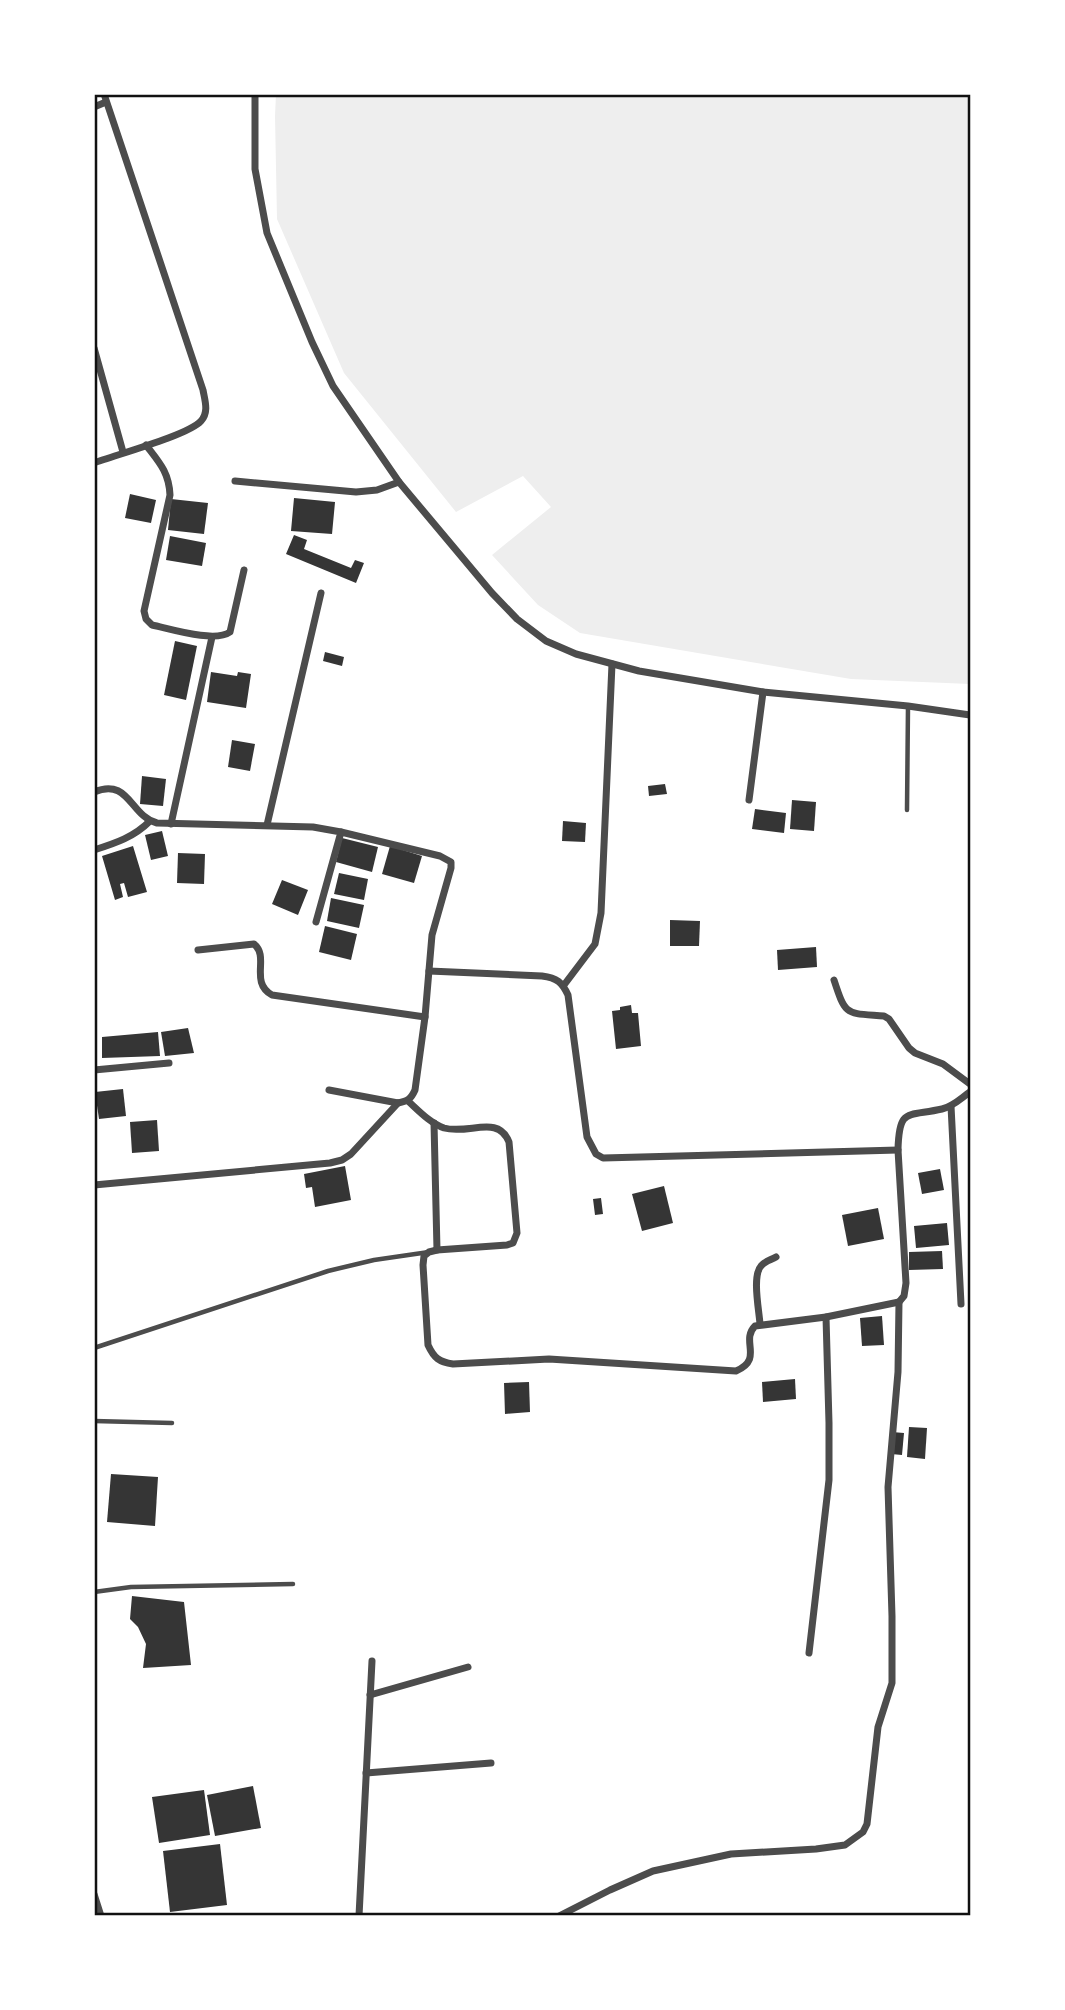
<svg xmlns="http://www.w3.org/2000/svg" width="1065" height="2010" viewBox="0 0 1065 2010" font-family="Karla,sans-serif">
	<rect width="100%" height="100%" fill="#fff"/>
	<path fill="#eee" d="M276,94L970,95V684L851,679L580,633L538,605L492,555L551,507L523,476L456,512L344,373L277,219L275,116Z"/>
	<g fill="#353535">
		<path d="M130,494L156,500L151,523L125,518Z"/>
		<path d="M294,498L335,502L332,534L291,531Z"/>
		<path d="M171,499L208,503L204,534L168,530Z"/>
		<path d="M294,535L307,540L304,549L351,568L355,560L364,563L356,583L286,554Z"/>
		<path d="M170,536L206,543L202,566L166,560Z"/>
		<path d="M175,641L197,646L186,700L164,695Z"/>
		<path d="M325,652L344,657L342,666L323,661Z"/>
		<path d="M211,672L237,676L238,672L251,674L246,708L207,702Z"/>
		<path d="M232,740L255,744L250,771L228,767Z"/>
		<path d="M142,776L166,779L163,806L140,804Z"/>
		<path d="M665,784L667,794L649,796L648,786Z"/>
		<path d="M792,800L816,802L814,831L790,829Z"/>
		<path d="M755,809L786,813L784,833L752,829Z"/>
		<path d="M563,821L586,823L585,842L562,841Z"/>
		<path d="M162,831L168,856L151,860L145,835Z"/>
		<path d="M342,838L378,847L372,872L336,862Z"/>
		<path d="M133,846L147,892L128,897L124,883L120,884L123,897L115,900L102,856Z"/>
		<path d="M390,846L422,856L414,883L382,874Z"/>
		<path d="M178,853L205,854L204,884L177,883Z"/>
		<path d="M339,873L368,879L364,900L334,894Z"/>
		<path d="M282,880L308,890L298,915L272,904Z"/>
		<path d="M331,898L364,905L359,928L327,921Z"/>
		<path d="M670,920L700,921L699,946H670Z"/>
		<path d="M325,926L357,934L351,960L319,952Z"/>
		<path d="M816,947L817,967L778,970L777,950Z"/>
		<path d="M631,1005L632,1013H638L641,1046L616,1049L612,1011L620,1010V1007Z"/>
		<path d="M188,1028L194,1053L165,1056L161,1032Z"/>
		<path d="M158,1032L160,1056L102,1058V1037Z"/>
		<path d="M123,1089L126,1116L99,1119L95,1092Z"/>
		<path d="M157,1120L159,1151L132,1153L130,1122Z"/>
		<path d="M345,1166L351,1200L315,1207L312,1187L306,1188L304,1174Z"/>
		<path d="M940,1169L944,1190L922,1194L918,1173Z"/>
		<path d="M664,1186L673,1223L642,1231L632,1194Z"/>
		<path d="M601,1198L603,1214L595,1215L593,1199Z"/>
		<path d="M878,1208L884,1239L848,1246L842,1215Z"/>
		<path d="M947,1223L949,1245L916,1248L914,1226Z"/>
		<path d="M942,1251L943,1269L909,1270V1252Z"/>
		<path d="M882,1316L884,1345L862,1346L860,1318Z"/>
		<path d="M795,1379L796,1399L763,1402L762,1382Z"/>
		<path d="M529,1382L530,1412L505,1414L504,1383Z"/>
		<path d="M909,1427L927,1428L925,1459L907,1457Z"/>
		<path d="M892,1432L904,1433L902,1455L891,1454Z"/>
		<path d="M111,1474L158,1477L155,1526L107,1522Z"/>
		<path d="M132,1596L184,1602L191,1665L143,1668L146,1644L138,1627L130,1619Z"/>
		<path d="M253,1786L261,1828L215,1836L207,1795Z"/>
		<path d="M204,1790L210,1835L159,1843L152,1797Z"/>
		<path d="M220,1844L227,1905L170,1912L163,1851Z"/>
	</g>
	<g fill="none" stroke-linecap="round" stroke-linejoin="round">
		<g stroke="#4c4c4c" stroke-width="4.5">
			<path d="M907,810L908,706"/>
			<path d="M94,1348L328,1271L374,1260L429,1252"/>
			<path d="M94,1421L172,1423"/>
			<path d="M94,1592L131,1587L293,1584"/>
		</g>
		<g stroke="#4c4c4c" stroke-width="7">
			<path d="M255,94V169L267,233L312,342L333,386L399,482L492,593L517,619L546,641L576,654L639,671L763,692L908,706L970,715"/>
			<path d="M94,107L106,102"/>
			<path d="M94,348L123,452"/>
			<path d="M146,445C159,462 169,472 170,495L144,611L146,619L152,625C171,629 215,643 230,632L244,570"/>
			<path d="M94,463C115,455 189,435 201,421C209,412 205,401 203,390L104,94"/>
			<path d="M235,481L356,492L377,490L399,482"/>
			<path d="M94,792C129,777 130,816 157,823L313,827L341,832L316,922"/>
			<path d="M749,800L763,692"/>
			<path d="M171,824L212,637"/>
			<path d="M267,825L321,593"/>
			<path d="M94,850C116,843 134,837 150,821"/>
			<path d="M198,950L254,944C270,957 249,982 272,995L425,1017"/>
			<path d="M429,971L542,976C557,978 562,982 568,995L587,1137L596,1154L603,1158L898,1150"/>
			<path d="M834,980C846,1017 846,1013 884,1016L889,1019L909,1048L915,1053L943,1064L970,1084"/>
			<path d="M564,985L595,944L601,913L612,664"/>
			<path d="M94,1070L169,1063"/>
			<path d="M329,1090L398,1103C408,1101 411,1099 415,1090L425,1017L432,935L451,868V862L440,856L341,832"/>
			<path d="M408,1101C419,1111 430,1123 444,1128C469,1135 498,1114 509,1142L517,1233L513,1243L507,1245L437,1250L429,1252L424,1256L423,1265L428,1345C434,1358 439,1362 453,1364L549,1359L736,1371C764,1359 740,1341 755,1326L826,1317L899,1302"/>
			<path d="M951,1106L961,1304"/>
			<path d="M434,1123L437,1250"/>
			<path d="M94,1185L330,1163L342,1160L351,1154L398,1103"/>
			<path d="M760,1324C759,1310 752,1276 761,1266C765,1261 771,1260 776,1257"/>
			<path d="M809,1653L829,1480V1423L826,1317"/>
			<path d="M370,1695L468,1667"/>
			<path d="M366,1773L491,1763"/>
			<path d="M94,1894L101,1916"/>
			<path d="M359,1916L372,1661"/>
			<path d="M559,1916L610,1890L653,1871L731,1854L816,1849L845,1845L863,1832L867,1824L878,1727L892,1683V1616L888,1487L898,1372L899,1302L904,1296L906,1283L898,1150C899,1107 907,1117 942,1109C954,1106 961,1098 970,1092"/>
		</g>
	</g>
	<rect width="1065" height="2010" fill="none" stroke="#ffffff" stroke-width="192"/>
	<rect x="96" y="96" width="873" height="1818" fill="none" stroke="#111" stroke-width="2.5"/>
</svg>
